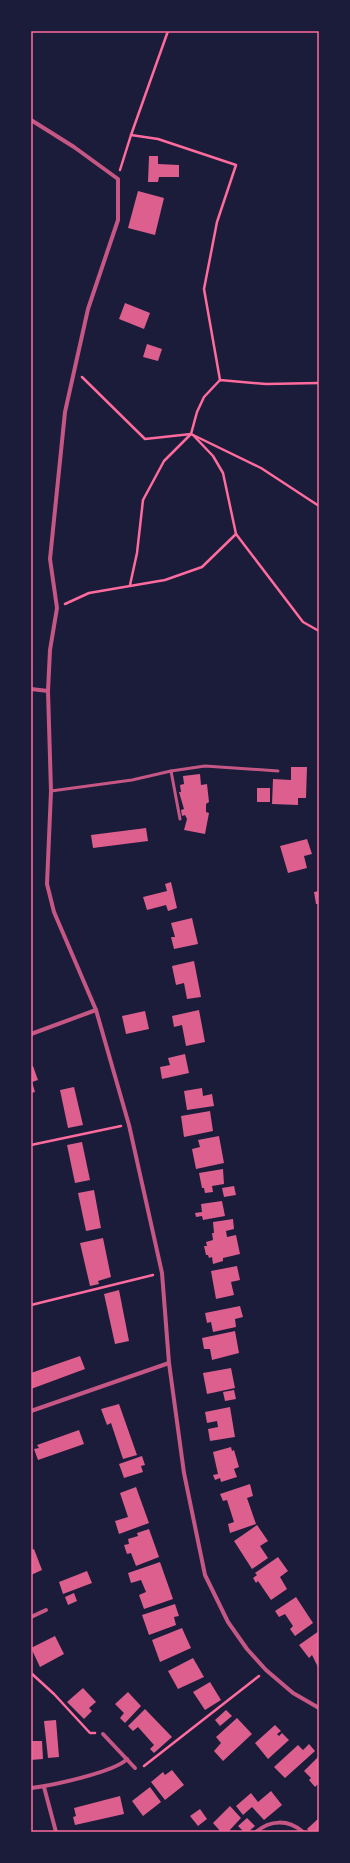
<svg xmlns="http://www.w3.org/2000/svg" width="350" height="1863" viewBox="0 0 350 1863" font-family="Inter,sans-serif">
	<rect width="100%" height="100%" fill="#1b1b3a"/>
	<g fill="#dd5f8e">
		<path d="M149,156H158V164L179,165V177H159L158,182H148Z"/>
		<path d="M138,191L164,198L155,235L128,228Z"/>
		<path d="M125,303L150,313L144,329L119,319Z"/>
		<path d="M147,344L162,349L158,361L143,357Z"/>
		<path d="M291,767H307L306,798H298V805L272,804L273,779L291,780Z"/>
		<path d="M200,774L201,785L207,784L209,802L206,804V812L209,813L205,834L184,830L187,819L185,815L182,816L181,810L184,809L179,792H181L180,785L184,784L183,776Z"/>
		<rect x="257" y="788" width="13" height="14"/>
		<path d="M146,828L148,841L93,848L91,835Z"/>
		<path d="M307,839L312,854L304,856L307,868L288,873L280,846Z"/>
		<path d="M171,882L177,908L168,911L166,905L147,910L143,897L167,891L165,884Z"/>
		<path d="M319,891V904H316L314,892Z"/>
		<path d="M192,918L198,944L174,949L171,937H175L171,923Z"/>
		<path d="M194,961L201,997L187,999L184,983L176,985L172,966Z"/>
		<path d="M199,1010L205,1042L186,1046L182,1025L174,1027L172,1016Z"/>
		<path d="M145,1011L149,1029L126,1034L122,1016Z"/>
		<path d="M185,1054L189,1073L162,1079L160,1067L170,1065L168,1058Z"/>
		<path d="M31,1066H33L38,1080L32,1082L35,1092L31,1093Z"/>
		<path d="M74,1087L83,1125L68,1128L60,1090Z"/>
		<path d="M202,1088L203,1096L212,1094L214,1106L187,1110L184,1091Z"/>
		<path d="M210,1111L213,1131L184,1137L181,1116Z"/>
		<path d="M219,1136L224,1163L196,1169L192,1149L200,1147L198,1140Z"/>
		<path d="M82,1142L90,1180L75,1183L67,1145Z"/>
		<path d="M223,1169L224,1184L212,1186L213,1192L205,1193L204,1188H202L199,1173Z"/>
		<path d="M234,1186L236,1195L224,1197L222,1188Z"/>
		<path d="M94,1190L101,1228L86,1231L78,1193Z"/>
		<path d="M222,1201L225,1216L203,1220L202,1216L196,1217L195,1213L202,1212L201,1204Z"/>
		<path d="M233,1219L234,1229L226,1231L227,1237L236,1235L240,1254L223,1258V1261L213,1264L212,1257L209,1258L208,1255H206L204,1246H207L206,1242L213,1240L212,1233H214L213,1222Z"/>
		<path d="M103,1238L111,1277L98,1281L99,1284L90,1286L80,1243Z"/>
		<path d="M237,1266L240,1280L231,1282L234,1295L216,1299L211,1271Z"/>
		<path d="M119,1290L129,1341L115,1344L104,1294Z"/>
		<path d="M240,1306L243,1317L235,1319L236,1327L213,1332L211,1322L207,1323L205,1313Z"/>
		<path d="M235,1331L239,1353L212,1360L210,1349H204L202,1338Z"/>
		<path d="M80,1356L85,1369L31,1389V1373Z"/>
		<path d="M231,1368L235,1388L207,1394L203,1373Z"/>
		<path d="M234,1390L236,1399L225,1401L223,1392Z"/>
		<path d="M119,1404L137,1455L123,1459L111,1423L107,1425L101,1409Z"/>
		<path d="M230,1407L235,1437L210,1441L208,1429L218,1427L217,1421L207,1423L205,1412Z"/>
		<path d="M79,1430L84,1444L38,1460L34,1449L39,1448L37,1445Z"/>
		<path d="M231,1447L232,1451L234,1450L239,1467L234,1469L237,1477L221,1482L220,1478L215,1480L213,1475L218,1474L213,1452Z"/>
		<path d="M142,1456L145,1465L141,1466L143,1472L124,1478L119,1464Z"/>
		<path d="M250,1484L253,1496L247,1498L256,1524L230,1533L228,1524L234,1522L227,1500L223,1501L220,1494Z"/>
		<path d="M136,1487L149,1523L119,1534L115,1521L128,1517L120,1493Z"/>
		<path d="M257,1525L268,1541L260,1546L268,1558L252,1569L234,1541Z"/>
		<path d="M149,1529L159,1557L136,1566L131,1553L127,1554L124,1545L129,1544L128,1539L138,1536L137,1533Z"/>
		<path d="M34,1549L42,1570L31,1575V1550Z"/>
		<path d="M278,1557L288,1571L280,1577L287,1589L271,1600L258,1581L256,1583L253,1578L257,1575L255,1573Z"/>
		<path d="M160,1562L173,1599L144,1609L139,1595L146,1592L141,1580L131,1583L128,1573Z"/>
		<path d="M87,1571L92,1583L63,1594L59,1582Z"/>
		<path d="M74,1593L77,1601L68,1605L65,1597Z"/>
		<path d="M296,1597L313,1623L295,1636L290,1629L293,1626L285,1614L279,1617L275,1611Z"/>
		<path d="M175,1604L179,1616L174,1617L176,1625L149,1635L142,1615Z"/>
		<path d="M182,1628L191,1648L160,1662L152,1640Z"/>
		<path d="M319,1631V1669L312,1655L309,1658L299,1645Z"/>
		<path d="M55,1636L64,1654L40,1667L31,1648Z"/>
		<path d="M193,1658L204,1677L178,1689L168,1671Z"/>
		<path d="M210,1682L221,1700L205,1710L193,1692Z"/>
		<path d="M83,1688L96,1702L89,1708L92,1711L84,1719L67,1702Z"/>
		<path d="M128,1692L141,1706L125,1723L120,1718L124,1713L115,1704Z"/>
		<path d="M145,1709L172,1737L154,1753L150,1749L154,1745L138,1727L133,1731L128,1726Z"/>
		<path d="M226,1710L232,1716L220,1726L215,1720Z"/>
		<path d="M237,1718L252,1734L223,1761L214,1751L221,1743L216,1737Z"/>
		<path d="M56,1720L59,1757L48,1758L44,1721Z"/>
		<path d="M275,1725L281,1731L277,1734L279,1736L282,1733L289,1740L268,1759L255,1743Z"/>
		<path d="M31,1741H42L43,1759L31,1760Z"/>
		<path d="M309,1744L315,1751L285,1778L274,1767L298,1745L303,1750Z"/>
		<path d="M319,1756V1783L315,1787L309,1780L311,1778L304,1771Z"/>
		<path d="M172,1770L184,1785L165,1800L151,1782L163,1772L165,1775Z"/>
		<path d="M150,1787L161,1802L143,1816L132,1801Z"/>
		<path d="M271,1791L282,1805L264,1820L252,1807L243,1815L236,1806L251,1793L258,1802Z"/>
		<path d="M120,1796L124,1814L75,1825L73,1817L76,1816L74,1808Z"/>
		<path d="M230,1806L241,1818L228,1832H221L213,1823Z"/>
		<path d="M200,1809L207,1819L198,1826L190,1816Z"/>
		<path d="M247,1818L255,1826L248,1832H244L238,1826Z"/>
		<path d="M319,1818V1832H310L307,1829Z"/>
	</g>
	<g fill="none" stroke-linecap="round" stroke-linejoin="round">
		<g stroke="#ff6b9d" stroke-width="2.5">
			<path d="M131,135L158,139L236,165L217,222L204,289L220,380"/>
			<path d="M120,170L131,135L168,31"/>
			<path d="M82,377L145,439L191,434L261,468L319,506"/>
			<path d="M193,435L213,456L223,473L236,534"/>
			<path d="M130,585L137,553L143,500L164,461L191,434L197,412L204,397L220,380L266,384L319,383"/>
			<path d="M65,604L89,593L165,580L202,567L236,534L303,622L319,631"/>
			<path d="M31,1145L121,1126"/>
			<path d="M31,1305L153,1275"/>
			<path d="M31,1673L54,1694L90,1733H95"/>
			<path d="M144,1766L259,1676"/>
		</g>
		<g stroke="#c65784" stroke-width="3">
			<path d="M171,771L180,819"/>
			<path d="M51,791L132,780L171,771L205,766L278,771"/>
		</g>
		<g stroke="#c65784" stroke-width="4">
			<path d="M31,120L74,147L118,179V220L88,309L65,412L50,559L57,608L50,650L48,691L51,791L47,884L54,912L96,1010L129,1125L162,1273L169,1363L184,1473L205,1575L228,1622L247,1649L266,1670L293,1693L319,1708"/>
			<path d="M31,689L48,691"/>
			<path d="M31,1034L96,1010"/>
			<path d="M31,1411L169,1363"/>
			<path d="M31,1617L46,1610"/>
			<path d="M103,1734L135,1768"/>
			<path d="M44,1787L56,1832"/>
			<path d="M31,1788C50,1786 115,1772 127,1759"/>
			<path d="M256,1832C270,1820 288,1819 303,1832"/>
		</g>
	</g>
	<rect width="350" height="1863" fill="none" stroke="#1b1b3a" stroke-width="64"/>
	<rect x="32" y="32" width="286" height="1799" fill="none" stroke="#ff6b9d" stroke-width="1.5"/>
</svg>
